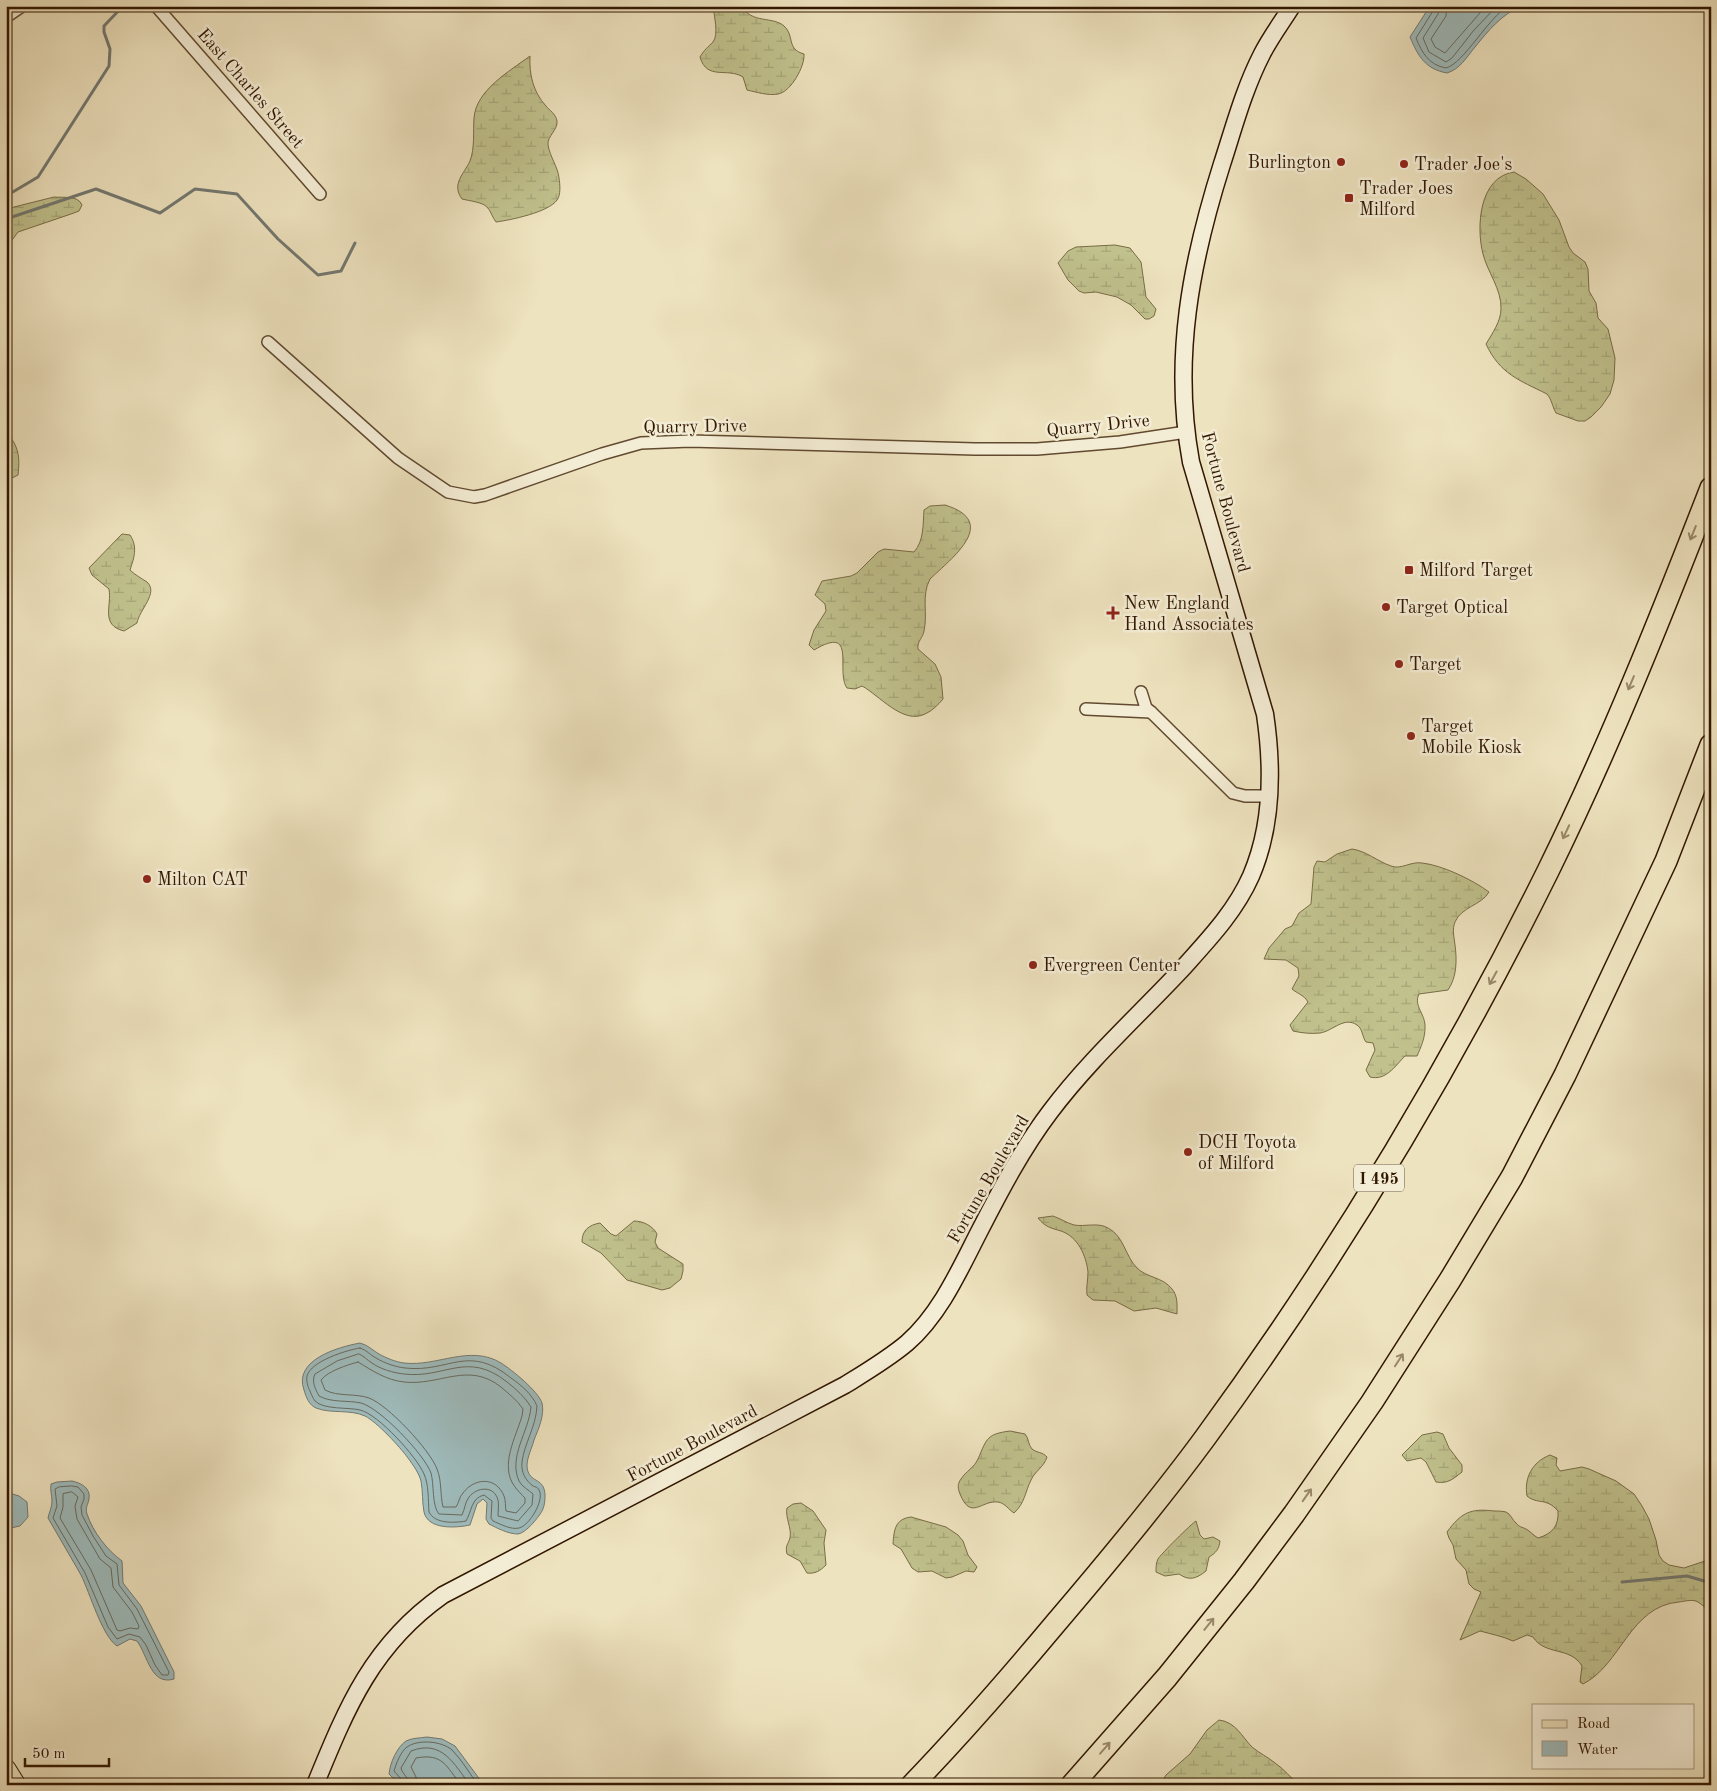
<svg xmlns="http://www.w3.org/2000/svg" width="1717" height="1791" viewBox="0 0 1717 1791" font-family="'Old Standard TT',serif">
	<defs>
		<pattern id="wetland-marsh" width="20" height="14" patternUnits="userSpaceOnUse" patternTransform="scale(1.25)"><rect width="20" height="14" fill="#c0c18d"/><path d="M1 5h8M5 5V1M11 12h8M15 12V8" fill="none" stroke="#a5a578"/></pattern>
	</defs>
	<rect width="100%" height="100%" fill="#eee3bf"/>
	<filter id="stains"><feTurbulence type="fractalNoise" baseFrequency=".004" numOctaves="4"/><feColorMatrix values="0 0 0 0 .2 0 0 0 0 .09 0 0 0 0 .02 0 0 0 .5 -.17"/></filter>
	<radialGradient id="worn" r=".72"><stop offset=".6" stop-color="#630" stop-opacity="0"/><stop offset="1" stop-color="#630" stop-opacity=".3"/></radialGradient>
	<g fill="url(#wetland-marsh)" stroke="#796c46">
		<path d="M713,6H742C751,24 773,16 784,26C795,36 786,49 804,54C805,66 791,92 778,94C769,96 756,92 747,90L743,77C727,67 707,81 700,57C704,50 708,47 713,42C719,34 714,16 713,6Z"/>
		<path d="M530,56C529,74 533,92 546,106C549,110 556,114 557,121C558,130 547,136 548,145C550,157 558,167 559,178C560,184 561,195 557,200C549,212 511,220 496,222C492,217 491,211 487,207C482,202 470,201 462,199C451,184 464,174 470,161C475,148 473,131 474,118C476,90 510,71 530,56Z"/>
		<path d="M1514,172L1526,179L1543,194L1559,220L1569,247L1573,253L1585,262L1588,269L1589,291L1596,303L1598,318L1608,329L1615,358L1614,380L1610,394L1601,407L1591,417L1585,421H1578L1556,413C1552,406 1552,400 1547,394C1519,380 1500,374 1486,344C1492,334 1501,321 1501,309C1502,290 1487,271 1483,254C1476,227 1479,177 1514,172Z"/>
		<path d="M54,197C64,198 78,195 82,205L79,211L71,214L18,232L9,244L6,276V209Z"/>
		<path d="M1115,245L1130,248L1141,262L1146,297L1156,309L1154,316L1149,319H1145L1131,305L1117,297L1096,292L1084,293L1079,291L1068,280L1058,263L1068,251L1076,247Z"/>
		<path d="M6,432C19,446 20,457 18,475L6,481Z"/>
		<path d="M945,505C1000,522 952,558 930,579C921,596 928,613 924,631C923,638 917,641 918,649L935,664L941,677L943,699C938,705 932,711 925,714C903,725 879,695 862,686L855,689L847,688C835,671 858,624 814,650L809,645L814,630L826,611L825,604L815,595L822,581L851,576L857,573L878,552L884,549L914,552C924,541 923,524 924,510L930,506Z"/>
		<path d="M122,534L130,535C138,547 134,558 130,570C135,575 141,578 147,582C159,593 139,610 137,623L124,631C100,625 112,606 109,589L92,575L89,568Z"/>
		<path d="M1352,849C1366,851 1377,861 1391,866C1401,870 1411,861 1422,863C1442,865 1473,880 1489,892C1482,905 1461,907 1455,922C1452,929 1454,937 1455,945C1457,960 1457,977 1448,990L1419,994C1413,1006 1426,1014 1425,1028C1425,1038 1421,1047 1417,1056H1405C1395,1066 1386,1081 1370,1077L1366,1070L1375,1050L1373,1043L1366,1042C1362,1037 1363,1029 1357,1025C1344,1016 1333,1031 1320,1033C1311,1034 1302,1033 1293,1031L1290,1025L1308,1002C1304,995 1298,994 1292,989L1299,976L1298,968L1286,960L1264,959L1269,948L1280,935L1285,929L1292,926L1299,913L1311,904L1314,867L1317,861L1325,862L1337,854Z"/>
		<path d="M1053,1216C1059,1218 1067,1223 1074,1225C1085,1227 1098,1222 1108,1228C1124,1236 1125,1256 1137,1268C1147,1278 1163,1277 1172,1289C1178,1296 1177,1305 1177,1314L1156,1308L1134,1311L1115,1301L1093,1300L1087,1295C1086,1287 1088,1280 1088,1272C1086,1255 1078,1237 1061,1231C1051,1228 1045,1227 1038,1218Z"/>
		<path d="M634,1221C643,1221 653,1226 657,1234L655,1242L658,1248L683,1264V1271L681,1279L670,1288L662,1290L627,1280L601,1253L582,1242C582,1230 589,1225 600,1223L611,1234L616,1236Z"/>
		<path d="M1010,1431L1025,1434C1029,1438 1028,1445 1032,1449C1037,1453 1043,1452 1047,1457C1044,1467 1035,1471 1031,1480C1025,1492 1025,1503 1014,1513C1009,1510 1005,1503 998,1502C981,1500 971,1521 960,1494C958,1489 957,1484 961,1479C966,1471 974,1468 978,1459C987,1438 987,1434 1010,1431Z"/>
		<path d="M1437,1432L1443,1434L1449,1448L1462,1465V1472C1453,1479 1448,1484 1436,1482L1426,1462L1421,1458L1407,1461L1402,1455L1422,1435Z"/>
		<path d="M1550,1455L1557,1458L1556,1465L1560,1471L1582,1467L1589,1469L1616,1481L1634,1494L1642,1506L1649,1519L1656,1540L1659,1555L1663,1561L1669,1565L1684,1568L1705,1561L1711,1563V1611C1706,1609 1703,1605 1698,1602C1693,1599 1686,1601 1679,1602C1630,1606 1621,1665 1583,1684L1580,1682L1582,1666C1570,1646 1545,1656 1533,1637L1527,1635L1513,1641C1502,1636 1491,1634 1480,1631L1460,1640L1481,1592L1474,1589L1469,1584L1466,1570L1456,1559L1453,1545L1449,1538L1447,1532C1461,1513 1470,1508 1494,1511C1497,1511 1502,1511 1506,1512C1511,1514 1512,1520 1516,1523C1519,1527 1522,1527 1526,1529C1530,1531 1534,1536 1538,1538C1552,1534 1559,1526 1558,1511C1546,1497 1538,1505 1527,1496C1524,1478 1532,1462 1550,1455Z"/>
		<path d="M801,1503L813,1511L826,1530L824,1543L826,1565C820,1571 815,1574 807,1573L800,1561L787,1554C785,1545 788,1545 790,1538C792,1528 785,1518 787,1508L793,1504Z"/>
		<path d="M911,1517L946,1527L958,1535L963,1541L968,1555L977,1567L974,1572L966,1571L952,1577L946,1578L932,1571L918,1572L912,1568L901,1549L893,1544C894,1530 895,1519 911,1517Z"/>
		<path d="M1196,1521L1200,1535L1204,1539L1213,1537L1220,1541C1219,1549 1216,1553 1209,1557L1206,1571C1196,1579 1189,1581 1179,1574L1165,1576L1156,1572C1156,1567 1156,1563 1158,1559C1160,1555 1192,1523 1196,1521Z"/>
		<path d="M1219,1720C1236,1722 1242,1737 1252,1747C1259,1753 1268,1757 1275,1763C1284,1769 1291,1778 1299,1785H1174L1166,1783L1163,1780L1166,1775L1190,1754L1207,1730Z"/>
	</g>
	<g fill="#9ebbbc" stroke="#737971">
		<path d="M1430,6H1521C1501,15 1488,31 1475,47C1466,58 1460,69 1447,73C1425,69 1418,56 1410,37Z"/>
		<path d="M360,1343C368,1345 372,1350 379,1354C386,1358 396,1362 404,1363C437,1367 470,1344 501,1363C512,1370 538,1391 542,1403C545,1415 538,1430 534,1440C532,1448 527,1457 527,1466C528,1482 541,1478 544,1489C546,1494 545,1506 542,1511C538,1518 526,1533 518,1534C508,1534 497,1528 489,1524L486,1519L487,1503L483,1499L477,1504L470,1525C456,1528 428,1530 424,1512C422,1502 423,1491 421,1481C419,1473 413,1465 408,1458C400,1447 377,1422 365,1416C350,1409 331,1414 316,1408C309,1405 306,1397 304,1390C293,1360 338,1347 360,1343Z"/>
		<path d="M72,1481C81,1483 91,1488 89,1499C88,1505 85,1507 87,1514C93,1532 107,1550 122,1561L123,1583L141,1606L174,1672V1679C151,1686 148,1656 137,1641L130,1639L117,1646C102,1636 90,1593 81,1575C70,1556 59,1537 48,1518C49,1513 52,1507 52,1501C52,1495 50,1491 51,1484L57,1482Z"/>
		<path d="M6,1492L19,1496L27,1502L28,1517L20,1526L6,1529Z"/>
		<path d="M427,1737L442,1739L455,1746L484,1785H400L389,1774C390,1763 397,1747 406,1741C412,1738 420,1738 427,1737Z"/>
	</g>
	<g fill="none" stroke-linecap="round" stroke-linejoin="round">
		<g stroke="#68695e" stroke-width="1">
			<path d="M1434,6L1433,11L1416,38C1422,53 1429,65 1446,68C1464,63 1487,19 1508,6"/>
			<path d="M1440,6L1438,14L1423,38L1429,52L1446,62L1452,58L1474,30L1497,6"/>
			<path d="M1447,6L1446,16L1431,39L1435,47L1445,53L1486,6"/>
			<path d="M360,1348C367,1350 370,1355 376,1358C384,1363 396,1367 405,1368C449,1373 468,1343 511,1378C521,1385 532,1394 537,1406C536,1427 524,1444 522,1462C521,1472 525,1480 533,1486C535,1487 538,1487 539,1490C545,1500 529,1526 519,1528C511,1530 500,1524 493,1521L491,1518L492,1501L484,1495C471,1498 472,1511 466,1521C454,1523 435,1524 429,1512C428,1500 429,1485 424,1474C417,1457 378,1414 360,1410C348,1407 324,1410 315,1401C313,1398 311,1394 310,1391C308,1387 306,1381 307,1376C311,1361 347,1350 360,1348Z"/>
			<path d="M359,1354C364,1356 367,1360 372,1363C380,1369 394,1373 404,1374C445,1379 467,1350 507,1382C516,1389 525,1397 531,1407C529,1431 508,1457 519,1481C522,1487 529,1490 533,1494L532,1505L518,1521L498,1516C498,1511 499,1505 498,1500C494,1485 477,1487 469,1497C465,1502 465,1509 462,1515L439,1514C432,1507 434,1483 431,1473C424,1454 380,1408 361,1403C347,1400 332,1403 319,1396C316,1390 311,1382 315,1374L337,1361Z"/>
			<path d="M358,1362C373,1371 386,1380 404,1382C440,1386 468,1361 501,1387C509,1394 517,1400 523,1409L522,1416C516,1437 499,1466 515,1487C518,1491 522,1495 525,1498V1503L516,1513L506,1511C505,1506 506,1501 504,1496C496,1476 474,1478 463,1493C459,1497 459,1503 456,1507H443C440,1495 442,1481 437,1469C430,1450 388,1405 369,1398C355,1393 338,1397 325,1390L321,1380C328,1371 347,1365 358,1362Z"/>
			<path d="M72,1486L78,1487L84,1494V1499L81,1507L82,1515L93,1536L106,1556L117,1564L119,1585L137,1609L169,1672L168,1675H162L155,1665L146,1645L140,1637L129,1634L117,1639L108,1627L85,1573L53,1518L57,1506L55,1489L59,1487Z"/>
			<path d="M72,1492L78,1497L75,1506L77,1519L100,1559L111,1568L113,1587L132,1612L139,1626L138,1629L130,1628L120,1631L117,1630L91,1570L60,1518L63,1507V1494Z"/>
			<path d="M403,1785L402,1780L394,1771C396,1764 401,1751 407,1747C418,1739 442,1741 452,1750C462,1760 470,1774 478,1785"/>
			<path d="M409,1785C409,1777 402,1774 401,1768L411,1751C442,1739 454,1764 470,1785"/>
			<path d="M417,1785L416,1777L411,1767L416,1758C443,1753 446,1766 461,1785"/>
		</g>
		<g stroke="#737971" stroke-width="3">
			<path d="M6,196L38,177L109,66L110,49L104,32V26L123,6"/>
			<path d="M6,219L96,189L160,213L195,189L237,194L278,239L318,275L341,271L355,243"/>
			<path d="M1622,1582L1687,1576L1711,1583"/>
		</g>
		<defs>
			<g id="street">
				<path d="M156,6L320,194"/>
				<path d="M6,17L22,6"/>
				<path d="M268,342L398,458L448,492L474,497L485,495L602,454L641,443L690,441L975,449H1037L1120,442L1186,432"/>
				<path d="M1086,709L1151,712L1146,708L1141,692"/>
				<path d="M1151,712L1233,793L1245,796H1270"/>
			</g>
			<path id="secondary" d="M315,1785C347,1707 372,1645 443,1595L845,1385C866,1372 888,1359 907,1343C940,1314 959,1271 979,1232C1000,1191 1022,1149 1050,1112C1089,1060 1138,1016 1182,969C1208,940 1235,912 1251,876C1273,825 1273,768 1265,714L1191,462C1172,359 1191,262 1222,164C1234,127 1244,89 1262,54C1270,38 1282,22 1292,6"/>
			<path id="primary" d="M6,1769L16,1785"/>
			<g id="highway">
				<path d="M912,1785C962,1733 1009,1679 1055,1624C1107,1563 1158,1502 1205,1438C1336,1259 1450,1069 1548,871C1609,747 1661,617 1711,488"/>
				<path d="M1072,1785L1167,1677L1244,1581L1294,1514L1372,1402L1450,1280L1512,1177L1565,1075L1666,861L1711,745"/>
			</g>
		</defs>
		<use href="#street" stroke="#614a30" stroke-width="14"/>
		<use href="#secondary" stroke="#321700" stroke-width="19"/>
		<use href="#primary" stroke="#321700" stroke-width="21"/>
		<use href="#highway" stroke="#321700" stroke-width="24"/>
		<use href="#street" stroke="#f4edd5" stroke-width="11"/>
		<use href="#secondary" stroke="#f4edd5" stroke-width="16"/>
		<use href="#primary" stroke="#eee3bf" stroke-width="19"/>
		<use href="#highway" stroke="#eee3bf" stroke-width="21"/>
	</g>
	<defs><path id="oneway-shaft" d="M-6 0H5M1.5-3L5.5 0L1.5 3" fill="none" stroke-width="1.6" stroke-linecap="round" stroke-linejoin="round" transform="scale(1.25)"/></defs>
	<g stroke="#998769">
		<use href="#oneway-shaft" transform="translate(1693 533) rotate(112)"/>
		<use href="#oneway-shaft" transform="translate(1631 683) rotate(113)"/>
		<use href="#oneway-shaft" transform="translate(1566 832) rotate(115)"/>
		<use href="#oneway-shaft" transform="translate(1493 978) rotate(119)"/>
		<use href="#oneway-shaft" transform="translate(1399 1360) rotate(-57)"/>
		<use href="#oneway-shaft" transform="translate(1307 1495) rotate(-55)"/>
		<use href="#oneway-shaft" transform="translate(1209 1624) rotate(-51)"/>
		<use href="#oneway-shaft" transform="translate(1105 1748) rotate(-49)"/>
	</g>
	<g fill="#8f2418" stroke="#f4edd5" stroke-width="2">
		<circle cx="1341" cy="162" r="5"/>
		<circle cx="1404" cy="164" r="5"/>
		<rect x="1344" y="193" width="10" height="10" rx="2.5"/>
		<rect x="1404" y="565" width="10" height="10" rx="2.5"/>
		<circle cx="1386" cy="607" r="5"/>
		<path d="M1110.5 605.5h5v5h5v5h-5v5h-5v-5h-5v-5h5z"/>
		<circle cx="1399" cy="664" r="5"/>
		<circle cx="1411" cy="736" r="5"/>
		<circle cx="147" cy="879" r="5"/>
		<circle cx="1033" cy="965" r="5"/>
		<circle cx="1188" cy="1152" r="5"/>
	</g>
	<g text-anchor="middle" stroke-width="5" stroke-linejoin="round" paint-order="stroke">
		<rect fill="#f4edd5" stroke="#6c5740" stroke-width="1" x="1354" y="1164.5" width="50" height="27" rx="4"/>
		<g font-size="16" font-weight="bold" fill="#321700">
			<text x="1379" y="1184">I 495</text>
		</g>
		<g font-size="18" fill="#321700" stroke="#f4edd5">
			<text transform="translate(251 88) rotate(49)" y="6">East Charles Street</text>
			<text transform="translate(1098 425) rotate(-6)" y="6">Quarry Drive</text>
			<text transform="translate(695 426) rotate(-1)" y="6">Quarry Drive</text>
			<text transform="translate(1226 502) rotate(75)" y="6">Fortune Boulevard</text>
			<text transform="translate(988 1179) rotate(-60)" y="6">Fortune Boulevard</text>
			<text transform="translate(692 1443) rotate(-28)" y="6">Fortune Boulevard</text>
		</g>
		<g font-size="18" fill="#321700" stroke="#f4edd5" text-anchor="start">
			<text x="1331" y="168" text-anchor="end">Burlington</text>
			<text x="1414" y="170">Trader Joe's</text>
			<text x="1359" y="194">Trader Joes<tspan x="1359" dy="21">Milford</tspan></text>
			<text x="1419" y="576">Milford Target</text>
			<text x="1124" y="609">New England<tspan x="1124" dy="21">Hand Associates</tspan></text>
			<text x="1396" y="613">Target Optical</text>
			<text x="1409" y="670">Target</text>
			<text x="1421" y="732">Target<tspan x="1421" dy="21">Mobile Kiosk</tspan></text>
			<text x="157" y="885">Milton CAT</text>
			<text x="1043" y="971">Evergreen Center</text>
			<text x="1198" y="1148">DCH Toyota<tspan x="1198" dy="21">of Milford</tspan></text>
		</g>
	</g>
	<rect width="1717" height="1791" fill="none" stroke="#eee3bf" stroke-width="25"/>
	<rect x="8" y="8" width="1702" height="1776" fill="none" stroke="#321700" stroke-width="2.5"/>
	<rect x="12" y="12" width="1692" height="1766" fill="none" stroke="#321700"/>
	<rect x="1532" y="1704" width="162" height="65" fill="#f4edd5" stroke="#a69780"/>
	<rect x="1542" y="1720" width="25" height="8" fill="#eee3bf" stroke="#a69780"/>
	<text x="1577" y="1728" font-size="15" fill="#321700">Road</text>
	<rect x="1542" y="1741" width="25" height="15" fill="#9ebbbc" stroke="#a69780"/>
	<text x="1577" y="1754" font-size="15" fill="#321700">Water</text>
	<path d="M25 1758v8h84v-8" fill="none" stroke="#321700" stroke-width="2.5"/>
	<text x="32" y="1758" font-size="15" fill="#321700" stroke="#f4edd5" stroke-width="4" paint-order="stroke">50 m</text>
	<rect width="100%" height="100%" filter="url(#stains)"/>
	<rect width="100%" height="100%" fill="url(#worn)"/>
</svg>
